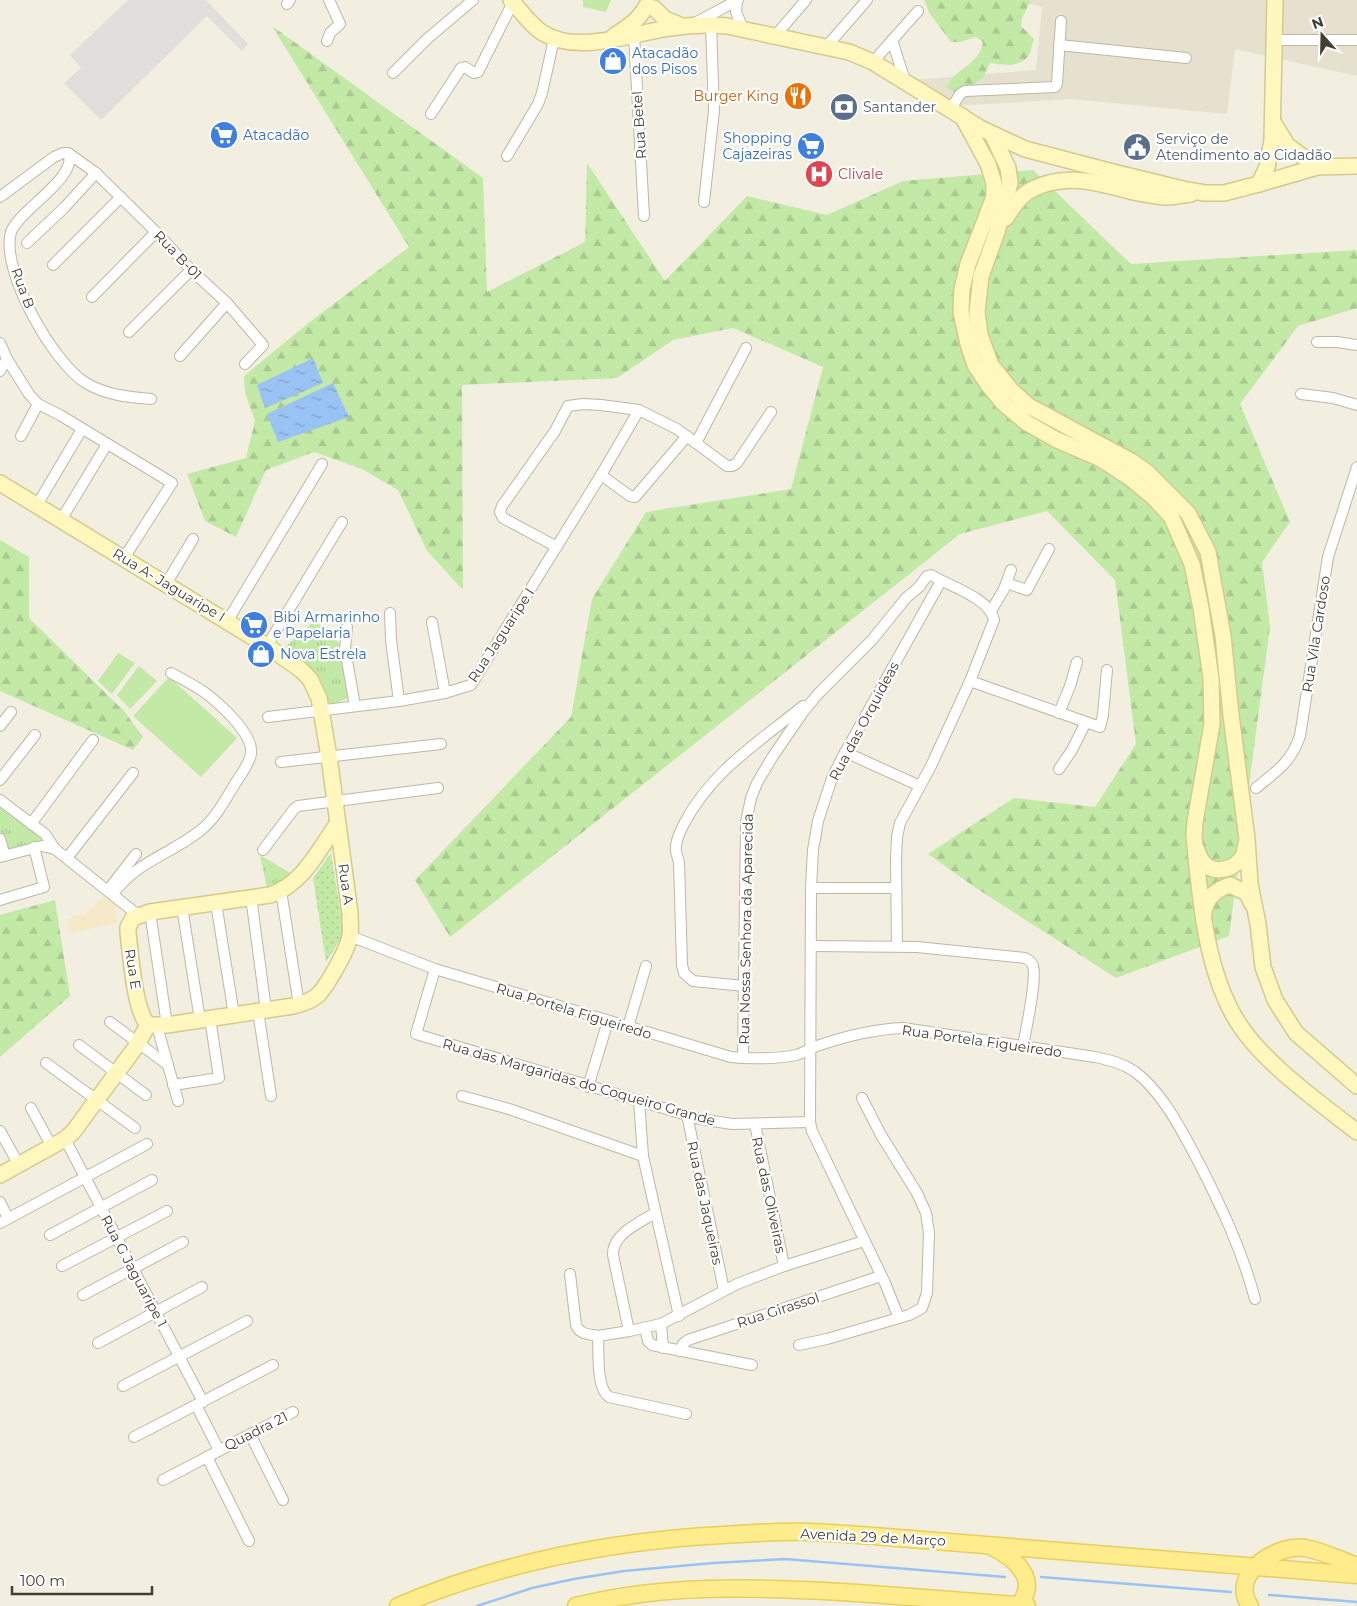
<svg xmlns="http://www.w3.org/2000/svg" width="1357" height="1606" viewBox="0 0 1357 1606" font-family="Montserrat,sans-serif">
	<defs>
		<pattern id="grass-tufts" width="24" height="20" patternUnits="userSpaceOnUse" patternTransform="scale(1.25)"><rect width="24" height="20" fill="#c3e9a7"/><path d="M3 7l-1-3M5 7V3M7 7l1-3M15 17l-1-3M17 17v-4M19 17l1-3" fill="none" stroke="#a9c990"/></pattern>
		<pattern id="forest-firs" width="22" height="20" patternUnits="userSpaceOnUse" patternTransform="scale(1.25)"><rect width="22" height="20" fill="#c3e9a7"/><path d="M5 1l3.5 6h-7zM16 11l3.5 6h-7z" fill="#a9c990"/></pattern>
		<pattern id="garden-dots" width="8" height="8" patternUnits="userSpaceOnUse" patternTransform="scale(1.25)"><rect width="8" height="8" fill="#c3e9a7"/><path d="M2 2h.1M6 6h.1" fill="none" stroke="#a9c990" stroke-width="1.8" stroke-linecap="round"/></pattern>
		<pattern id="water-ripples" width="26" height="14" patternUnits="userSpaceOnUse" patternTransform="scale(1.25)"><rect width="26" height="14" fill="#99c3f3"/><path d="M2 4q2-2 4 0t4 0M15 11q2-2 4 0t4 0" fill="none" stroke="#7ea0c5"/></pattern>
	</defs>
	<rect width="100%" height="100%" fill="#f2efe1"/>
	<path fill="#e6e1cf" d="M1013,0H1357V76L1235,49L1227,114L1071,99L954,106L912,80L1036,70L1042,7Z"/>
	<g fill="#f6e9ca">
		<path d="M271,614L280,618L268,640L258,635Z"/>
		<path d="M103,896L115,904L117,923L69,933L67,920L76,915H85Z"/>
	</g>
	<g fill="url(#grass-tufts)">
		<path d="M315,620L340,644L349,698L325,707L281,651Z"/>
		<path d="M0,803L49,844L2,856L0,850Z"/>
		<path d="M260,855L292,874L285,881L267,888Z"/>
	</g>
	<g fill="url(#forest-firs)">
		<path d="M924,0H1031L1022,18L1021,26L1034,39C1032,44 1031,51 1029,55C1021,68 1002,65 990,63L983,78L962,92H954L947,88C953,68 980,66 983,42L976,37L960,42H951L930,14Z"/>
		<path d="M272,26L483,178L487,292L585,242L587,163L665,281L747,196L827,215L903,181L1033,170L1131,264L1357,250V308L1298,326L1240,404L1290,522L1262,562L1270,627L1229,936L1116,978L976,888L928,854L1014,798L1095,807L1136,744L1115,580L1047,511L960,534L450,937L415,880L571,717L592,599L646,512L791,489L823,367L733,328L673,340L617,378L462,385L463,590L427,551L398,490L362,469L314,452L266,470L236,537L205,521L187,474L246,458L255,421L245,393L244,376L311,321L409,247Z"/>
		<path d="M0,540L29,557V618L124,711L143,737L133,750L0,691Z"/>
		<path d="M55,900L70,996L0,1057V915Z"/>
	</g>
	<path fill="url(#garden-dots)" d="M331,853L344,934L326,962L313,878Z"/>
	<g fill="#c3e9a7">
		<path d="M583,0H611L606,12L583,7Z"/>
		<path d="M118,653L135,663L112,694L98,681Z"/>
		<path d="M139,666L157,681L130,709L117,695Z"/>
		<path d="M169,677L237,738L201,777L133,716Z"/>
	</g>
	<path fill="#e1dfdb" d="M128,0H206L248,44L242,51L207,16L101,120L64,83L81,68L70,55Z"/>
	<g fill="url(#water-ripples)">
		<path d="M313,358L323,383L265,408L257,385Z"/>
		<path d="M333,383L349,417L278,442L267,414Z"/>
	</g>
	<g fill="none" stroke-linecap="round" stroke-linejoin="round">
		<g stroke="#99c3f3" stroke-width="2.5">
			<path d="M1041,1577L1231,1592"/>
			<path d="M1269,1595L1357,1602"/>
			<path d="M477,1606L532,1588L574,1579L624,1571L713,1563L785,1559L1005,1577"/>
		</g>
		<defs>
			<g id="street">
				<path d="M737,1L736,12L743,29"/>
				<path d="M287,4L290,0"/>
				<path d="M695,23L738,0"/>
				<path d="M634,35L644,216"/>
				<path d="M775,36L806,0"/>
				<path d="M892,40L905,81"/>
				<path d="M1274,40H1357"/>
				<path d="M327,41L330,33L340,24L329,0"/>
				<path d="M1059,45L1186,58"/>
				<path d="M827,46L867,0"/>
				<path d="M879,55L918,11"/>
				<path d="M393,73L427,39L473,0"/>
				<path d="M951,109L960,94L965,91L1055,87L1057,84L1061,21"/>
				<path d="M431,114L461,68L465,67L474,73L478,72L513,2"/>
				<path d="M68,153L96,173L156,232L191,270L227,303L263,345L245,364"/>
				<path d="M507,156L538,104L542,93L554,39"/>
				<path d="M0,197L54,157L63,153H68C80,176 18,211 11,232C0,270 53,363 86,383C106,395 128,397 151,399"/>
				<path d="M704,202L714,111L711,25"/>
				<path d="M27,243L64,208L96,173"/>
				<path d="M53,265L121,197"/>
				<path d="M92,297L156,232"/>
				<path d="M129,332L191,270"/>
				<path d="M1317,342H1337L1357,345"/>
				<path d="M0,343L7,359L29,394L38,404L60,415L172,483L124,558"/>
				<path d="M180,356L227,303"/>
				<path d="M0,371L7,359"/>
				<path d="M1301,394L1333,398L1357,405"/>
				<path d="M21,436L38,404"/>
				<path d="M696,443L746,348"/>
				<path d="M601,475L630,496L635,497L687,436"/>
				<path d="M37,505L82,429"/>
				<path d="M61,520L107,444"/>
				<path d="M557,547L503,518L500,512L502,506L555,431L568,406L583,404L601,405L639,410L677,429L727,466H732L737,463L771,412"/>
				<path d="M1006,583L1027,590L1049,549"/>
				<path d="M166,584L193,539"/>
				<path d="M991,611L1004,589L1011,570"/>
				<path d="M390,613L391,640L399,701"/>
				<path d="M228,620L322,464"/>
				<path d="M432,622L445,693"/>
				<path d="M347,627L345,649L355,706"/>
				<path d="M267,646L342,522"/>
				<path d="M970,681L1100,727L1103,715L1107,670"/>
				<path d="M1059,713L1070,686L1077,662"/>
				<path d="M268,717L399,701L445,693L471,685L601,475L639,410"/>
				<path d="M0,726L11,712"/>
				<path d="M845,752L920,786"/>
				<path d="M281,762L441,744"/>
				<path d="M1059,769L1072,750L1086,722"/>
				<path d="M0,780L35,735"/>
				<path d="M1256,788C1277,771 1291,762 1300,736L1328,557L1357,467"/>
				<path d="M0,800L45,834L55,849"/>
				<path d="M31,824L93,740"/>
				<path d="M0,839L5,856"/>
				<path d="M263,850L294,809L298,806L438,788"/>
				<path d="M0,857L42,846L55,849L138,915"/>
				<path d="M67,858L133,773"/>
				<path d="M112,885L136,854"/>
				<path d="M811,888H896"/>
				<path d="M281,891L299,1005"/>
				<path d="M113,894C138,860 170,855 201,830C215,819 224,802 233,787C239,777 249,765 251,754C254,734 219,703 204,692C194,685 182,679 171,673"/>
				<path d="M251,897L266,1010"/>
				<path d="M0,900L44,887L34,847"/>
				<path d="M216,903L234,1015"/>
				<path d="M182,907L200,1020"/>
				<path d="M150,912L167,1025"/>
				<path d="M350,936L435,969L731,1057C748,1059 778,1059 796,1055C803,1053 810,1049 817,1046C843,1037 876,1029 903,1028L1095,1057C1109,1060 1122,1063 1134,1071C1162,1091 1182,1131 1198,1161C1221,1206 1242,1250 1255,1299"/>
				<path d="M812,946L917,947L1025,958C1029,960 1032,962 1033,966C1037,980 1026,1029 1023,1046"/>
				<path d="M435,969L416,1034L700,1119L732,1124L810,1122"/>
				<path d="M744,986L693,981L684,973L682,965L679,862C678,858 675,852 676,847C676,838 681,830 685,822C712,771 759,742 803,706"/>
				<path d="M258,1011L271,1096"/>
				<path d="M110,1022L168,1065"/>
				<path d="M157,1026L178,1101"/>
				<path d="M628,1027L646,966"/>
				<path d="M79,1045L146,1095"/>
				<path d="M743,1058L746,822L751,798L757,783L773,756L804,711L817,695L872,640L906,598L919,587L927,576L931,575C949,586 990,598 994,620L970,681L931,766L900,823L897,837L896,859L897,946"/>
				<path d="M46,1063L135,1128"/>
				<path d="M173,1085L219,1078L210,1018"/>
				<path d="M588,1087L608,1021"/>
				<path d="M462,1096L509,1109L643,1156"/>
				<path d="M639,1101L643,1156L679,1316"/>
				<path d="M31,1108L52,1147"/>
				<path d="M687,1115L724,1290"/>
				<path d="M755,1124L784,1266"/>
				<path d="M0,1131L19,1165"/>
				<path d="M65,1139L203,1402"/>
				<path d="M0,1202L8,1218"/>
				<path d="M0,1223L147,1144"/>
				<path d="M50,1235L152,1180"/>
				<path d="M62,1266L167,1211"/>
				<path d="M570,1274L576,1325C580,1335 589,1334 598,1336"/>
				<path d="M83,1295L183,1242"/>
				<path d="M899,1318L885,1283L812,1131L810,1122L811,888L813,850L818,821L832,778L842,758L941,581"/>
				<path d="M661,1324L663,1348"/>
				<path d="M645,1328L648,1341L652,1345L752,1365"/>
				<path d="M629,1331L613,1255C612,1234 639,1223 655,1213"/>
				<path d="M98,1343L202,1287"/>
				<path d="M799,1345L827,1339L909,1315L922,1308L927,1293L929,1233L926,1213L917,1193L881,1135L862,1098"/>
				<path d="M679,1351L683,1344L688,1340L881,1276"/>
				<path d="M123,1386L247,1321"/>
				<path d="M196,1405L219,1450"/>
				<path d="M686,1414L609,1397C596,1388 599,1352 598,1336L629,1331L661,1324L737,1284L784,1266L864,1241"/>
				<path d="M250,1434L283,1500"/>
				<path d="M134,1437L273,1365"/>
				<path d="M207,1457L249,1541"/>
				<path d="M163,1480L293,1412"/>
			</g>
			<g id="secondary">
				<path d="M511,0C521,11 531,26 543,33C578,55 632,33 670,28C689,25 708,24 727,26L849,52L873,62L980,128L1025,149L1113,172L1187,190L1205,193H1224L1259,184L1317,167L1357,166"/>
				<path d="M654,8L665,19L682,26"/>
				<path d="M614,36C628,27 639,20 647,5"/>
				<path d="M962,116L988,164L994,183V197L968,264L962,289L961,312L968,344L975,365L989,386L1004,404L1027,423L1057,440L1099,458L1130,478L1153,497L1171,516L1192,564L1201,608L1211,678L1212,724L1195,822L1194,836C1200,896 1205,969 1237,1021C1262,1062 1319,1102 1357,1132"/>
				<path d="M1273,122L1287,145L1317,167"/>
				<path d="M992,134L1008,168L1010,183L997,232L981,276L977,312L980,335L991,365L1011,390L1029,406L1131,461L1148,473L1188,513L1208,552L1223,636L1231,715L1247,839L1250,884L1258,924L1263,967L1275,1000L1296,1033L1357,1086"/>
				<path d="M1259,184L1267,167L1272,140L1275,0"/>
				<path d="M1006,218C1018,198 1026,189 1049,183C1089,172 1127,196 1167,197C1175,197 1183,195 1191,194"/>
				<path d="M0,483L267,646L301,670L310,679L319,698L329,757L350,913C350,921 351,929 350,936C348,949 327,986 318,995C311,1001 302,1004 293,1006L167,1025H148"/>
				<path d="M1197,850C1202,867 1214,874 1231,867C1235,865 1241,860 1243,856C1245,853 1245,847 1246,844"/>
				<path d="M1204,913C1206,897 1216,890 1230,885L1247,893L1252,904"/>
				<path d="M148,1025C134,1009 131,956 128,933V927L133,918L150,912L270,895C302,885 319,850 337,824"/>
				<path d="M0,1175L65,1139L73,1132L135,1048L148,1025"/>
			</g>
			<g id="primary">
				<path d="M992,1547C1015,1558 1041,1580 1018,1606"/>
				<path d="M398,1606C502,1562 610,1541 723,1535C752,1533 781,1531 810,1532C835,1533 861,1535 886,1537L1357,1575"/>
				<path d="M576,1606C663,1584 752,1587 841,1592C903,1596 965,1601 1027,1606"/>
				<path d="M1250,1606C1228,1574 1277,1544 1305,1548C1323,1551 1340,1560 1357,1566"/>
			</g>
		</defs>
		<use href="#street" stroke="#bdb8a4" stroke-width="12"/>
		<use href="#secondary" stroke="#d4ca8e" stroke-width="18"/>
		<use href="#primary" stroke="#e8cf59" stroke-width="19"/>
		<use href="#street" stroke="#fff" stroke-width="10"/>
		<use href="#secondary" stroke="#fff7be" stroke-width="15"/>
		<use href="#primary" stroke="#ffec8d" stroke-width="16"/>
	</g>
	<defs>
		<symbol id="shop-disc" viewBox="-11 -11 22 22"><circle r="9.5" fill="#3f7fe0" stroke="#fff"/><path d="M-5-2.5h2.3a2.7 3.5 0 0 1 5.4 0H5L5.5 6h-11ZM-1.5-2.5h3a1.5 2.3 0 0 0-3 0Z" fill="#fff"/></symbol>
		<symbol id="restaurant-disc" viewBox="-11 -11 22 22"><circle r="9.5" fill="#e8710a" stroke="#fff"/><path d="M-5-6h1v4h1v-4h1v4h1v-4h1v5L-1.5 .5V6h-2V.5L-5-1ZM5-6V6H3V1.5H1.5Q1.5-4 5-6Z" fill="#fff"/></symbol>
		<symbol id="bank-disc" viewBox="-11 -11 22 22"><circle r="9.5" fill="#5c6f8a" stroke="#fff"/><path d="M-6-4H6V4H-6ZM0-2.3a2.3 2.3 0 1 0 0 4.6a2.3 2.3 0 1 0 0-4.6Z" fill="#fff"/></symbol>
		<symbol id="supermarket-disc" viewBox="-11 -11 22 22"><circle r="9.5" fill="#3f7fe0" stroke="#fff"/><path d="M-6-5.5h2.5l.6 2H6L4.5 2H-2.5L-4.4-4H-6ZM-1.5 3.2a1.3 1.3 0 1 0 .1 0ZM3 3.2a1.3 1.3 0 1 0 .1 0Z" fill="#fff"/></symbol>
		<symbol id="civic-disc" viewBox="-11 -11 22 22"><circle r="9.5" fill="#5c6f8a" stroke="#fff"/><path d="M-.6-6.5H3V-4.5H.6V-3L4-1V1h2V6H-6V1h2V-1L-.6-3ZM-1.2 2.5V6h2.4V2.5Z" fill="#fff"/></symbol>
		<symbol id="hospital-disc" viewBox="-11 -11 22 22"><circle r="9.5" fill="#e0444e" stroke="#fff"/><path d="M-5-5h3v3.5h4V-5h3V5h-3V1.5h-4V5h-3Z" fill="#fff"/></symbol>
	</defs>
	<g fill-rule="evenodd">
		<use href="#shop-disc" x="597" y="45" width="32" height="32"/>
		<use href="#restaurant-disc" x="782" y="80" width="32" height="32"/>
		<use href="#bank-disc" x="828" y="91" width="32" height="32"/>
		<use href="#supermarket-disc" x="208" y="119" width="32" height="32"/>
		<use href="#supermarket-disc" x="795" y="130" width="32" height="32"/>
		<use href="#civic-disc" x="1121" y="131" width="32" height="32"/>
		<use href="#hospital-disc" x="803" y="158" width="32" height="32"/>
		<use href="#supermarket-disc" x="238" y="609" width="32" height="32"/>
		<use href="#shop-disc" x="245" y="638" width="32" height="32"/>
	</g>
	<g text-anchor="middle" stroke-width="4.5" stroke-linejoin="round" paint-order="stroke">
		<g font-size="14" fill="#366cbe" stroke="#fff" text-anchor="start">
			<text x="632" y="58">Atacadão<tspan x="632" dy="16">dos Pisos</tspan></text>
			<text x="243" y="140">Atacadão</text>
			<text x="792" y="143" text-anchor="end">Shopping<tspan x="792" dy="16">Cajazeiras</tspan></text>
			<text x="273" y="622">Bibi Armarinho<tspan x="273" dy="16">e Papelaria</tspan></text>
			<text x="280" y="659">Nova Estrela</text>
		</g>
		<g font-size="14" fill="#c56008" stroke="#fff" text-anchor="end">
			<text x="779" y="101">Burger King</text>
		</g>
		<g font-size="14" fill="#4e5e75" stroke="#fff" text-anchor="start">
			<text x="863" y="112">Santander</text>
			<text x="1156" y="144">Serviço de<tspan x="1156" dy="16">Atendimento ao Cidadão</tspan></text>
		</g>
		<g font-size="14" fill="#433e32" stroke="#fff">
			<text transform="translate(639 125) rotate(-94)" y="5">Rua Betel</text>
			<text transform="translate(178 255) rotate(46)" y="5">Rua B-01</text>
			<text transform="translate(23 288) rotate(70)" y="5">Rua B</text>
			<text transform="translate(169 585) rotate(31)" y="5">Rua A- Jaguaripe I</text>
			<text transform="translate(1316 634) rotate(-81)" y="5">Rua Vila Cardoso</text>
			<text transform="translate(501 635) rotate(-57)" y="5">Rua Jaguaripe I</text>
			<text transform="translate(864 721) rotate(-62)" y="5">Rua das Orquideas</text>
			<text transform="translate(346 884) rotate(82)" y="5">Rua A</text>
			<text transform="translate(746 929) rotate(-89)" y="5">Rua Nossa Senhora da Aparecida</text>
			<text transform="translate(133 969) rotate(81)" y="5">Rua E</text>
			<text transform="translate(574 1011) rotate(17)" y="5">Rua Portela Figueiredo</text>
			<text transform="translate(982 1041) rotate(8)" y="5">Rua Portela Figueiredo</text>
			<text transform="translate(579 1082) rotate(16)" y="5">Rua das Margaridas do Coqueiro Grande</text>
			<text transform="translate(769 1195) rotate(78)" y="5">Rua das Oliveiras</text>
			<text transform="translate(705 1203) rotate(78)" y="5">Rua das Jaqueiras</text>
			<text transform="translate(134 1271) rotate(62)" y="5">Rua G Jaguaripe 1</text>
			<text transform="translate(778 1310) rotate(-18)" y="5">Rua Girassol</text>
			<text transform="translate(256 1431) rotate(-27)" y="5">Quadra 21</text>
			<text transform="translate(873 1537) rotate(3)" y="5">Avenida 29 de Março</text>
		</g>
		<g font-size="14" fill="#be3a42" stroke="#fff" text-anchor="start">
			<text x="838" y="179">Clivale</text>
		</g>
	</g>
	<g transform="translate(1322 35) rotate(340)" stroke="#ffffff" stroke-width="4" paint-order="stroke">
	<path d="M0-4L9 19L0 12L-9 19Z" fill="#433e32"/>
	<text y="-8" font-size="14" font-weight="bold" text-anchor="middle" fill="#433e32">N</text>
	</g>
	<path d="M12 1586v8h140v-8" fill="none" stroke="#433e32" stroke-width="2.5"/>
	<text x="20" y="1586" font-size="15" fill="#433e32" stroke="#ffffff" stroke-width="4" paint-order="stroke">100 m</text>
</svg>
